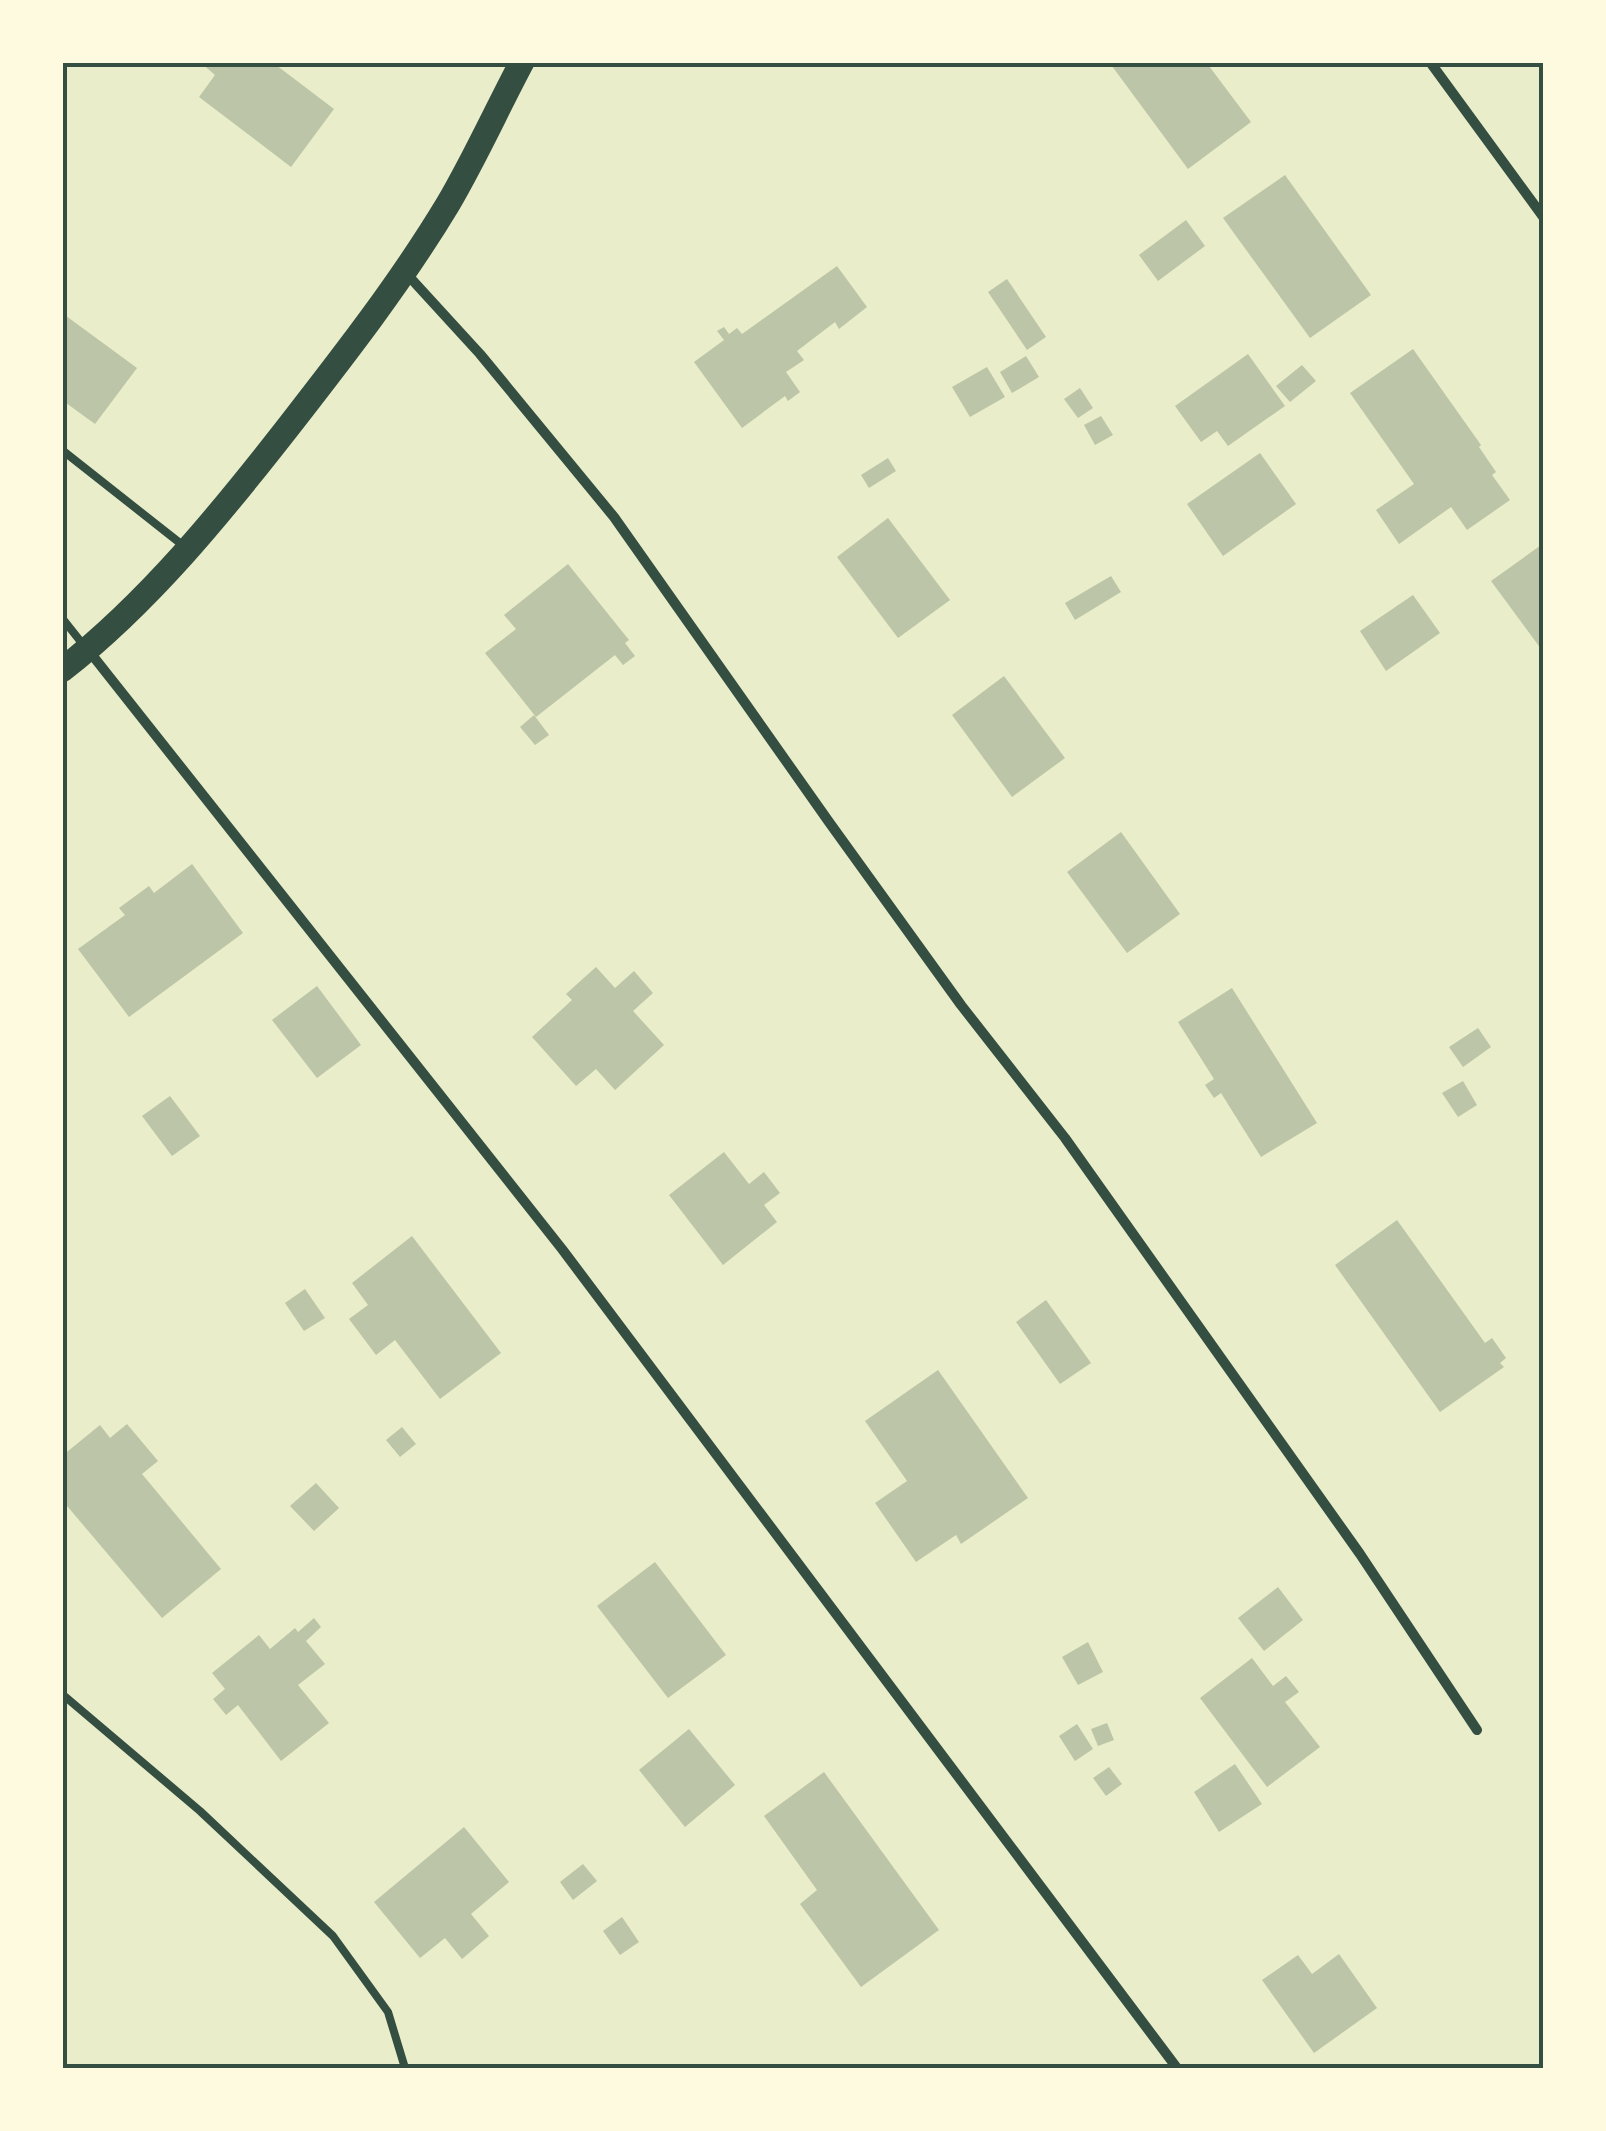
<svg xmlns="http://www.w3.org/2000/svg" width="1606" height="2131" viewBox="0 0 1606 2131" font-family="Bitter,serif">
	<rect width="100%" height="100%" fill="#e9edc9"/>
	<g fill="#bcc5a7">
		<path d="M200,62H272L334,109L291,167L199,97L215,75Z"/>
		<path d="M1109,62H1206L1251,122L1188,169Z"/>
		<path d="M1285,175L1371,295L1310,338L1223,218Z"/>
		<path d="M1186,220L1205,246L1158,281L1139,255Z"/>
		<path d="M837,266L867,307L839,329L835,322L797,351L804,360L786,372L800,392L788,401L785,396L742,428L694,362L724,340L717,331L724,327L729,334L737,328L742,334Z"/>
		<path d="M1007,279L1046,337L1027,350L988,292Z"/>
		<path d="M62,313L137,368L95,424L62,400Z"/>
		<path d="M1413,349L1481,445L1479,447L1496,472L1492,475L1510,500L1467,530L1451,507L1399,544L1376,510L1414,484L1350,393Z"/>
		<path d="M1248,354L1285,406L1228,446L1217,431L1201,442L1175,406Z"/>
		<path d="M1026,356L1039,377L1012,393L1000,372Z"/>
		<path d="M1302,365L1316,381L1290,402L1276,386Z"/>
		<path d="M987,367L1005,397L970,417L952,387Z"/>
		<path d="M1080,388L1093,408L1078,418L1064,399Z"/>
		<path d="M1101,416L1113,435L1095,445L1084,425Z"/>
		<path d="M1260,453L1296,504L1223,556L1187,504Z"/>
		<path d="M888,458L896,471L869,488L861,475Z"/>
		<path d="M888,518L950,600L898,638L837,557Z"/>
		<path d="M1544,543V653L1491,581Z"/>
		<path d="M568,564L629,640L625,643L635,656L623,665L615,655L536,717L485,653L516,629L504,615Z"/>
		<path d="M1111,576L1121,592L1075,620L1065,603Z"/>
		<path d="M1413,595L1440,633L1386,671L1360,631Z"/>
		<path d="M1004,676L1065,758L1012,797L952,715Z"/>
		<path d="M534,715L549,735L535,745L520,727Z"/>
		<path d="M1121,832L1180,914L1127,953L1067,872Z"/>
		<path d="M192,864L243,933L129,1017L78,949L125,915L119,908L149,886L154,893Z"/>
		<path d="M596,967L615,988L634,971L653,993L633,1011L664,1045L615,1090L596,1069L576,1086L532,1037L572,1000L566,994Z"/>
		<path d="M317,986L361,1045L317,1078L272,1020Z"/>
		<path d="M1232,988L1317,1123L1261,1157L1221,1093L1214,1098L1205,1085L1214,1079L1178,1022Z"/>
		<path d="M1478,1028L1491,1047L1463,1067L1449,1047Z"/>
		<path d="M1463,1081L1477,1105L1458,1117L1442,1093Z"/>
		<path d="M170,1096L200,1136L172,1156L142,1116Z"/>
		<path d="M724,1152L749,1184L764,1172L780,1193L764,1205L777,1222L723,1265L669,1195Z"/>
		<path d="M1397,1220L1485,1343L1492,1338L1506,1358L1500,1363L1504,1367L1440,1412L1335,1265Z"/>
		<path d="M412,1236L501,1353L440,1399L395,1340L376,1355L349,1319L368,1305L352,1283Z"/>
		<path d="M305,1289L325,1318L304,1331L285,1303Z"/>
		<path d="M1046,1300L1091,1363L1060,1384L1016,1322Z"/>
		<path d="M938,1370L1028,1498L961,1544L956,1535L916,1562L875,1503L907,1481L865,1421Z"/>
		<path d="M127,1424L158,1461L142,1474L221,1569L162,1618L62,1500V1456L100,1425L110,1438Z"/>
		<path d="M402,1427L416,1444L400,1457L386,1440Z"/>
		<path d="M316,1483L339,1508L314,1531L290,1506Z"/>
		<path d="M655,1562L726,1655L668,1698L597,1606Z"/>
		<path d="M1278,1587L1303,1620L1264,1651L1238,1618Z"/>
		<path d="M314,1618L321,1627L306,1641L325,1664L298,1685L329,1723L281,1761L238,1705L226,1715L213,1699L225,1689L212,1673L259,1635L270,1649L295,1628L298,1632Z"/>
		<path d="M1088,1642L1103,1672L1078,1685L1062,1657Z"/>
		<path d="M1252,1658L1273,1686L1286,1676L1299,1692L1285,1702L1320,1747L1267,1787L1200,1698Z"/>
		<path d="M1107,1723L1114,1740L1098,1746L1091,1729Z"/>
		<path d="M1077,1724L1093,1749L1075,1761L1059,1736Z"/>
		<path d="M689,1729L735,1785L685,1827L639,1770Z"/>
		<path d="M1235,1764L1262,1804L1219,1832L1194,1792Z"/>
		<path d="M1109,1767L1122,1784L1106,1796L1093,1778Z"/>
		<path d="M824,1772L939,1930L861,1987L800,1904L817,1890L764,1816Z"/>
		<path d="M464,1827L509,1882L471,1914L489,1936L462,1959L445,1938L420,1958L374,1902Z"/>
		<path d="M583,1864L597,1881L573,1900L560,1882Z"/>
		<path d="M622,1917L639,1942L620,1955L603,1931Z"/>
		<path d="M1339,1954L1377,2008L1314,2053L1262,1980L1298,1955L1312,1974Z"/>
	</g>
	<g fill="none" stroke-linecap="round" stroke-linejoin="round">
		<g stroke="#344e41" stroke-width="8">
			<path d="M62,450L185,547"/>
			<path d="M62,618L85,647"/>
			<path d="M62,1694L200,1811L333,1936L388,2012L405,2068"/>
		</g>
		<g stroke="#344e41" stroke-width="10">
			<path d="M1430,62L1544,218"/>
			<path d="M405,272L480,354L614,517L829,822L961,1005L1065,1138L1360,1554L1477,1730"/>
			<path d="M89,651L562,1249L1177,2068"/>
		</g>
		<path stroke="#344e41" stroke-width="25" d="M62,670C149,602 221,513 289,426C345,354 401,282 448,204C475,158 497,109 522,62"/>
	</g>
	<rect width="1606" height="2131" fill="none" stroke="#fefae0" stroke-width="130"/>
	<rect x="65" y="65" width="1476" height="2001" fill="none" stroke="#344e41" stroke-width="4"/>
</svg>
